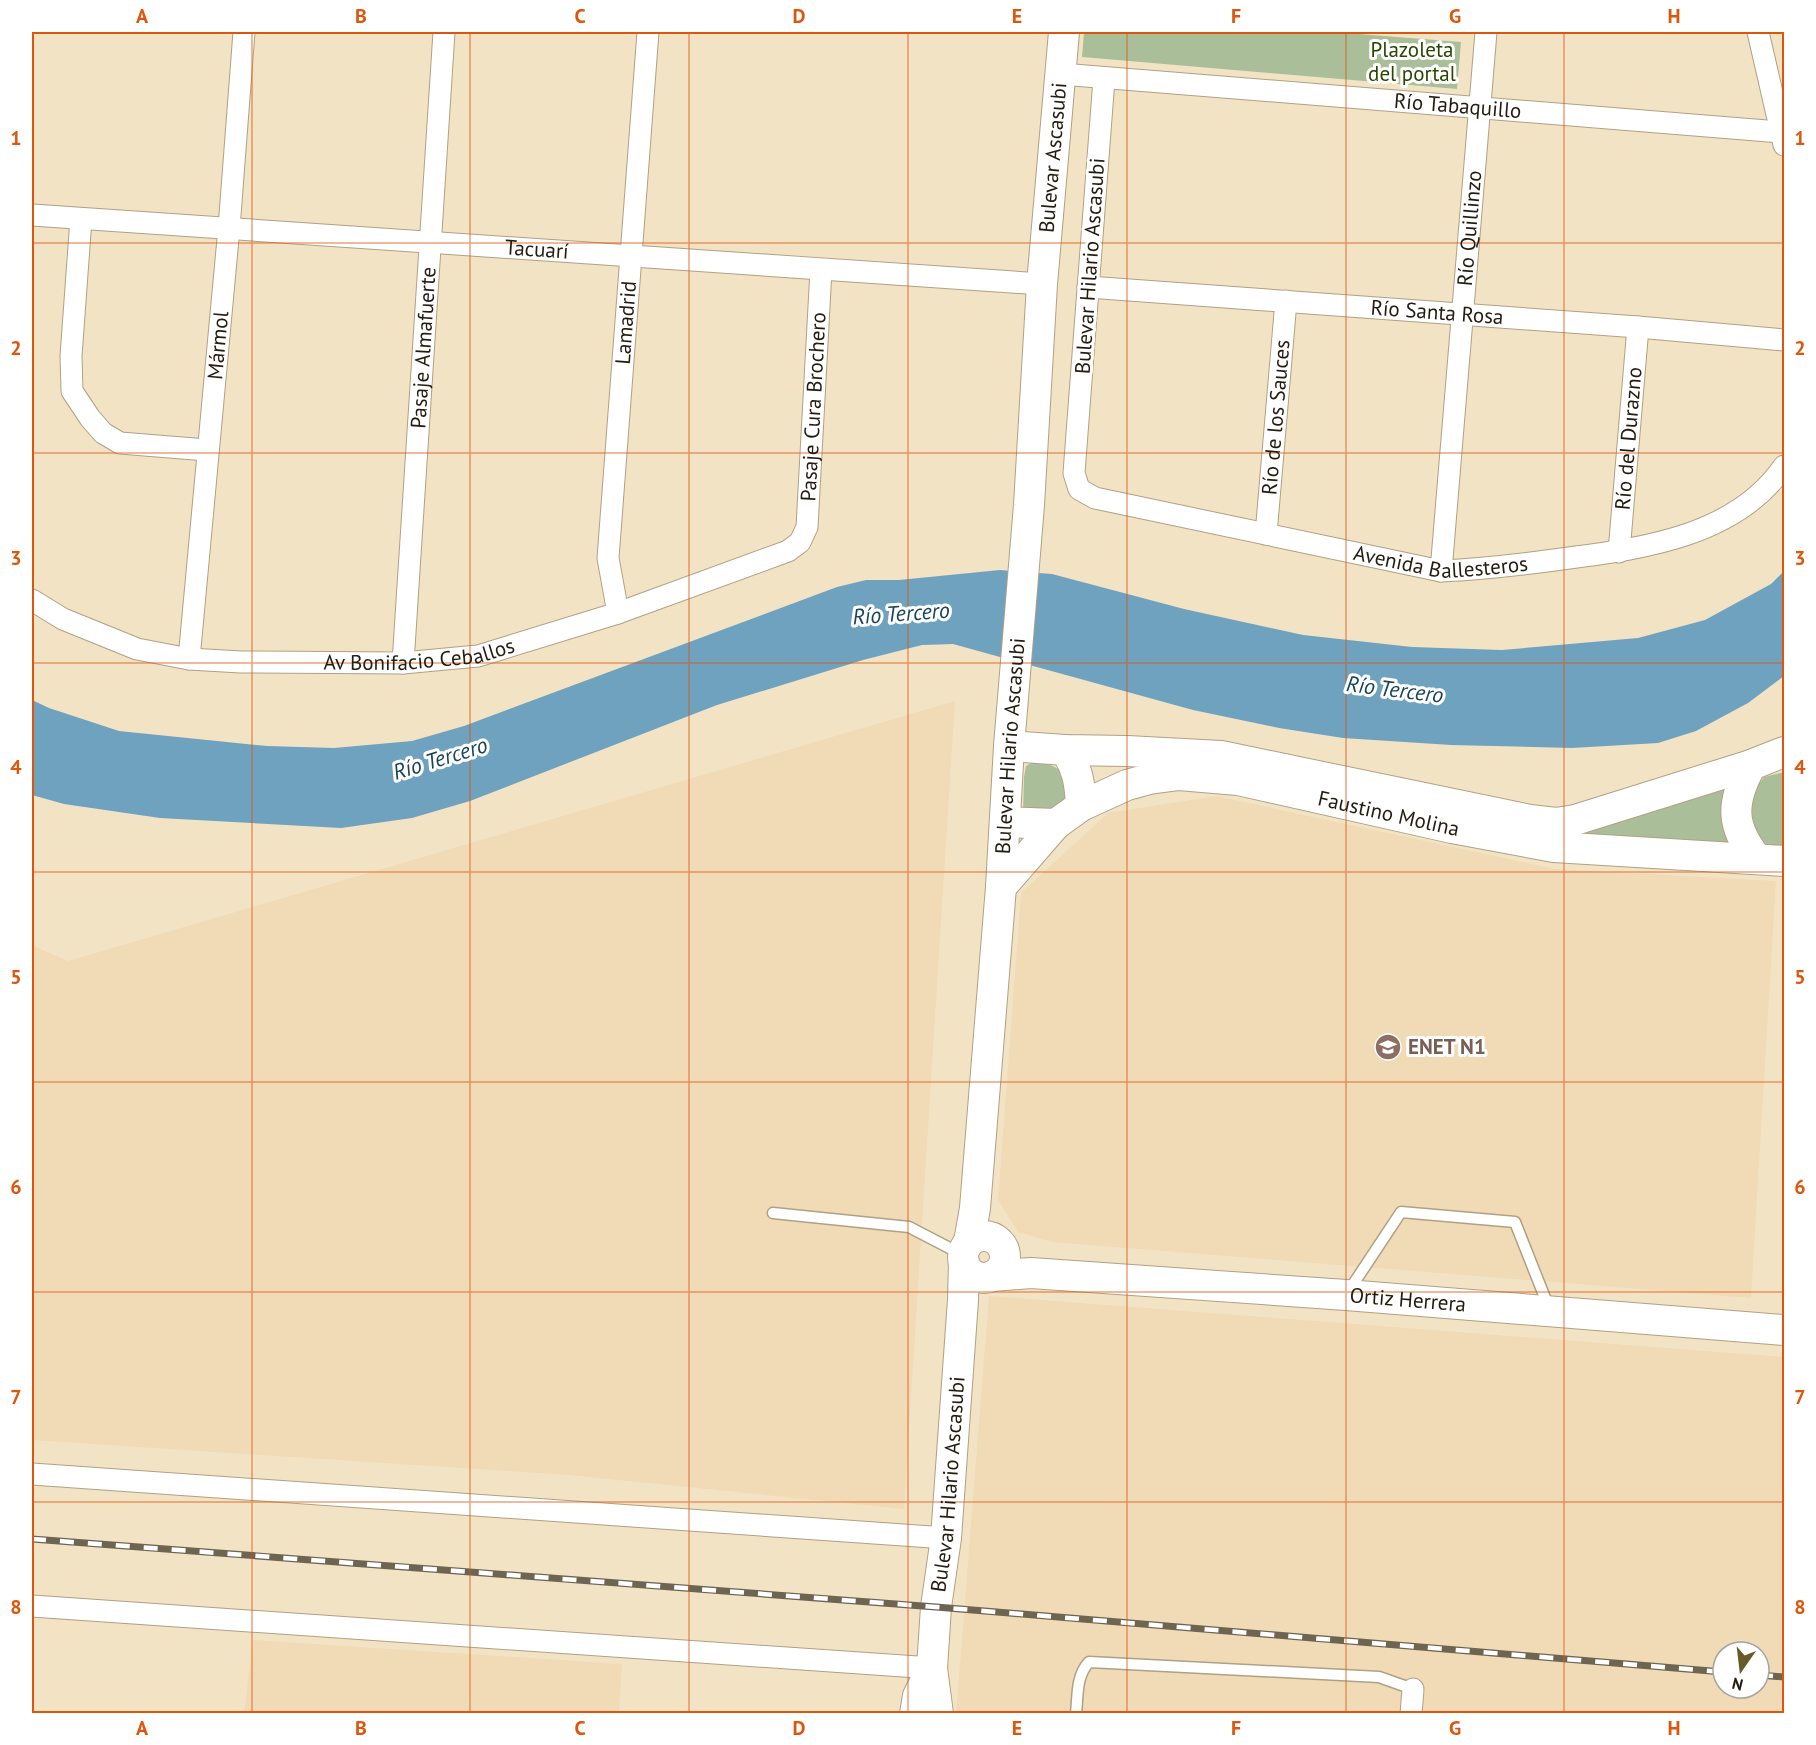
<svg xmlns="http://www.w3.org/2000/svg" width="1816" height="1745" viewBox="0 0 1816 1745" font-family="'PT Sans',sans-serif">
	<rect width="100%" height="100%" fill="#f3e3c5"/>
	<g fill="#f0dbb6" fill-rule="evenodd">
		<path d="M955,701L904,1509L568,1475L32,1440V945L68,961Z"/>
		<path d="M1216,796L1555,869L1776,881L1751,1298L1052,1242L1018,1232L998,1200L1021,893L1108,813Z"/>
		<path d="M989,1296L1784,1357V1713L956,1714ZM1723,1652H1759V1688H1723Z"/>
		<path d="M253,1640L622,1664L619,1713H244Z"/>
	</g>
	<g fill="#aabf99">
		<path d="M1084,32H1333L1461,42L1457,89L1082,57Z"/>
		<path d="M1035,761C1066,768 1062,771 1068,800L1056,814L1023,813L1024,777L1026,766Z"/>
		<path d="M1784,772V850L1767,847L1754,834L1746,812L1753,791L1764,777Z"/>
		<path d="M1730,787L1732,848L1574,837L1575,830Z"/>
	</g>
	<path fill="#6ea2be" d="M1000,570L1052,574L1184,609L1303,635L1412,647L1502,650L1638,638L1705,620L1771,584L1784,571V676L1748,703L1696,731L1658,743L1572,748L1451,745L1343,738L1279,728L1193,710L953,644L922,645L863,660L717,705L470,801L412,818L341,828L160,818L64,804L32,795V700L49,708L119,731L267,746L334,748L412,741L464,726L837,587L866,580H899Z"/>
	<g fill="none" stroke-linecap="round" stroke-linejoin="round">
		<defs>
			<g id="lane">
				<path d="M773,1213L909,1227L963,1255"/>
				<path d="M1348,1292L1401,1212L1515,1222L1549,1308"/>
				<path d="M1076,1714C1078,1695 1076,1676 1089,1662L1379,1677L1413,1689"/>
			</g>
			<g id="street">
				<path d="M1758,32L1784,145"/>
				<path id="s1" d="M1061,74L1781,132"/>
				<path id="s2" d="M1104,79L1074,473L1079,489L1095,498L1441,571C1484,569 1526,564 1569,558C1646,548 1737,535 1784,466"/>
				<path id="s3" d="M32,215L1042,284"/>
				<path d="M81,219L71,356L72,391L90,418L103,433L120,443L207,450"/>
				<path id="s4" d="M1088,287L1638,327L1784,340"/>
				<path id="s5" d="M1266,534L1286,301"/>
				<path id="s6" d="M1619,552L1638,327"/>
				<path id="s7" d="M1441,571L1486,32"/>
				<path id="s8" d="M32,600L63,619L137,649L189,659L241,662L403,663L478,656L618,613L788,551L800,542L807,527L821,270"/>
				<path id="s9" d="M618,613L608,558L648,32"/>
				<path id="s10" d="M189,659L229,228L244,32"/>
				<path id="s11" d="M403,663L444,32"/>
				<path d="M32,1474L946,1538"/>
				<path d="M32,1606L932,1668"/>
				<path d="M1411,1714L1413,1689"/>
			</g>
			<g id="secondary">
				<path d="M1009,746L1065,750L1127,751L1221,756L1530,820L1556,823L1575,820L1751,765L1784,752"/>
				<path d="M1065,750C1078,768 1080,785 1081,806"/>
				<path d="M1751,765C1731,802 1730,826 1757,859"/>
				<path id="s12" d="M1005,822L1056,824L1081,806L1127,785L1149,779L1179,775L1238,780L1452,828L1554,847L1784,861"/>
				<path d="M1001,887L1056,824"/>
				<circle cx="984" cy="1257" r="21"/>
				<path id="s13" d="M969,1242L975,1208L1001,887L1009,746L1029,505L1042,284L1064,32"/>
				<path id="s14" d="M992,1276L1031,1273L1346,1295L1784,1330"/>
				<path d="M915,1714L918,1696L932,1668"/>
				<path id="s15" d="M938,1714L932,1668L936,1607L946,1538L963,1300L964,1262"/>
			</g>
		</defs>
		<use href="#lane" stroke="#b0a184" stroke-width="13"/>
		<use href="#street" stroke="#b0a184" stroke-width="23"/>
		<use href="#secondary" stroke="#b0a184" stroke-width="32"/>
		<use href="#lane" stroke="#fff" stroke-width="10"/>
		<use href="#street" stroke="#fff" stroke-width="21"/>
		<use href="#secondary" stroke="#fff" stroke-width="30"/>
		<defs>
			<g id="rail">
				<path d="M32,1539L936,1607L1723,1672"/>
				<path d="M1759,1675L1784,1677"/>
			</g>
		</defs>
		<use href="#rail" stroke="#6e6452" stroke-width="7"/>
		<use href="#rail" stroke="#fff" stroke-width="4.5" stroke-dasharray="14" stroke-linecap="butt"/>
	</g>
	<path fill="none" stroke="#de560c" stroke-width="1.5" stroke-opacity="0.55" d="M252,32V1714M470,32V1714M689,32V1714M908,32V1714M1127,32V1714M1346,32V1714M1564,32V1714M32,243H1784M32,453H1784M32,663H1784M32,872H1784M32,1082H1784M32,1292H1784M32,1502H1784"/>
	<defs>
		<symbol id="school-disc" viewBox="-11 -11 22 22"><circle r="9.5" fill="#8d6e63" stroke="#fff"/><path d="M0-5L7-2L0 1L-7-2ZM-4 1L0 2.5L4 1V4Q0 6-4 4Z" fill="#fff"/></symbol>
	</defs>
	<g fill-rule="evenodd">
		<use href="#school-disc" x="1373" y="1032" width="30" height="30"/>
	</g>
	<g text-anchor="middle" stroke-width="6" stroke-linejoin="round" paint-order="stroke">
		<g font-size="21" fill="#294600" stroke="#fff">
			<text x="1412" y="57">Plazoleta<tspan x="1412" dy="24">del portal</tspan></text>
		</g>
		<g font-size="21" fill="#221c11" stroke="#fff">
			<text dy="7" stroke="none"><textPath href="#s1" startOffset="398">Río Tabaquillo</textPath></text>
			<text dy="7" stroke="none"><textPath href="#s13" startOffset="1088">Bulevar Ascasubi</textPath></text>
			<text dy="7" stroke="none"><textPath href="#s7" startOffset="344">Río Quillinzo</textPath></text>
			<text dy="7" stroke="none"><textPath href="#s3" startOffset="506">Tacuarí</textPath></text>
			<text transform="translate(1090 266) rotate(-86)" y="7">Bulevar Hilario Ascasubi</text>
			<text dy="7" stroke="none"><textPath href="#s4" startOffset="350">Río Santa Rosa</textPath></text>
			<text dy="7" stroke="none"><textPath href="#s9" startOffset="292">Lamadrid</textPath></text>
			<text dy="7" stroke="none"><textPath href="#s10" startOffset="315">Mármol</textPath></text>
			<text dy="7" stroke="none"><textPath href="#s11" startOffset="316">Pasaje Almafuerte</textPath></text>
			<text dy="7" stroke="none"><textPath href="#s8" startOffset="938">Pasaje Cura Brochero</textPath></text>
			<text dy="7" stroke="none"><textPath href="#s5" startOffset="117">Río de los Sauces</textPath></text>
			<text dy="7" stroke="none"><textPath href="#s6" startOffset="114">Río del Durazno</textPath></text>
			<text dy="7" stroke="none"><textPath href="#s2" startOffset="783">Avenida Ballesteros</textPath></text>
			<text dy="7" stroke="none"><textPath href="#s8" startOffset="400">Av Bonifacio Ceballos</textPath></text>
			<text dy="7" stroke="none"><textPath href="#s13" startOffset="498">Bulevar Hilario Ascasubi</textPath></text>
			<text dy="7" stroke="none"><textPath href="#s12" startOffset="399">Faustino Molina</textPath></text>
			<text dy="7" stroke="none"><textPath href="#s14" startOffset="417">Ortiz Herrera</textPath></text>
			<text dy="7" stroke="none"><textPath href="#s15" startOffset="231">Bulevar Hilario Ascasubi</textPath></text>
		</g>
		<g font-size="21" font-weight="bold" fill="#785e54" stroke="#fff" text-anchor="start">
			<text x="1408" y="1054">ENET N1</text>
		</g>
		<g font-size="22" font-style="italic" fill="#194459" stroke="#fff">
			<text transform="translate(901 613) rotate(-4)" y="8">Río Tercero</text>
			<text transform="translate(1395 689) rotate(7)" y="8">Río Tercero</text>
			<text transform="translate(440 758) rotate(-17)" y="8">Río Tercero</text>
		</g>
	</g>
	<rect width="1816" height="1745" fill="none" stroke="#ffffff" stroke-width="66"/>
	<g transform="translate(1741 1670) rotate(194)"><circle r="28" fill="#ffffff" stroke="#a7a4a0" stroke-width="1.5"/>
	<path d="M0-4.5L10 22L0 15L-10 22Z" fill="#665c29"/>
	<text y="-9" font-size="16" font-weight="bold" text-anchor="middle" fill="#221c11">N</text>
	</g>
	<rect x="33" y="33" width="1750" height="1679" fill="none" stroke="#de560c" stroke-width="2"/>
	<g font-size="20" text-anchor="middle" font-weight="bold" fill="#de560c">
		<text x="142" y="23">A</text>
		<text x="361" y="23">B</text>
		<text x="580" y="23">C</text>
		<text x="799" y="23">D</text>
		<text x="1017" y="23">E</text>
		<text x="1236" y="23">F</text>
		<text x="1455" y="23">G</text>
		<text x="1674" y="23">H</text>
		<text x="16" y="145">1</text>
		<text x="1800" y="145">1</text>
		<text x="16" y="355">2</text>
		<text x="1800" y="355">2</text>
		<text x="16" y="565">3</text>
		<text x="1800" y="565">3</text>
		<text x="16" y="774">4</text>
		<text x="1800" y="774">4</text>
		<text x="16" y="984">5</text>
		<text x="1800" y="984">5</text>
		<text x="16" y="1194">6</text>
		<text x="1800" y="1194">6</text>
		<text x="16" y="1404">7</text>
		<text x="1800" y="1404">7</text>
		<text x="16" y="1614">8</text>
		<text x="1800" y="1614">8</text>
		<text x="142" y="1735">A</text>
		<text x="361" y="1735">B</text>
		<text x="580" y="1735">C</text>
		<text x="799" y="1735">D</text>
		<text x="1017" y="1735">E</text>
		<text x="1236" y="1735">F</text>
		<text x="1455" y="1735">G</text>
		<text x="1674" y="1735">H</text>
	</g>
</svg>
